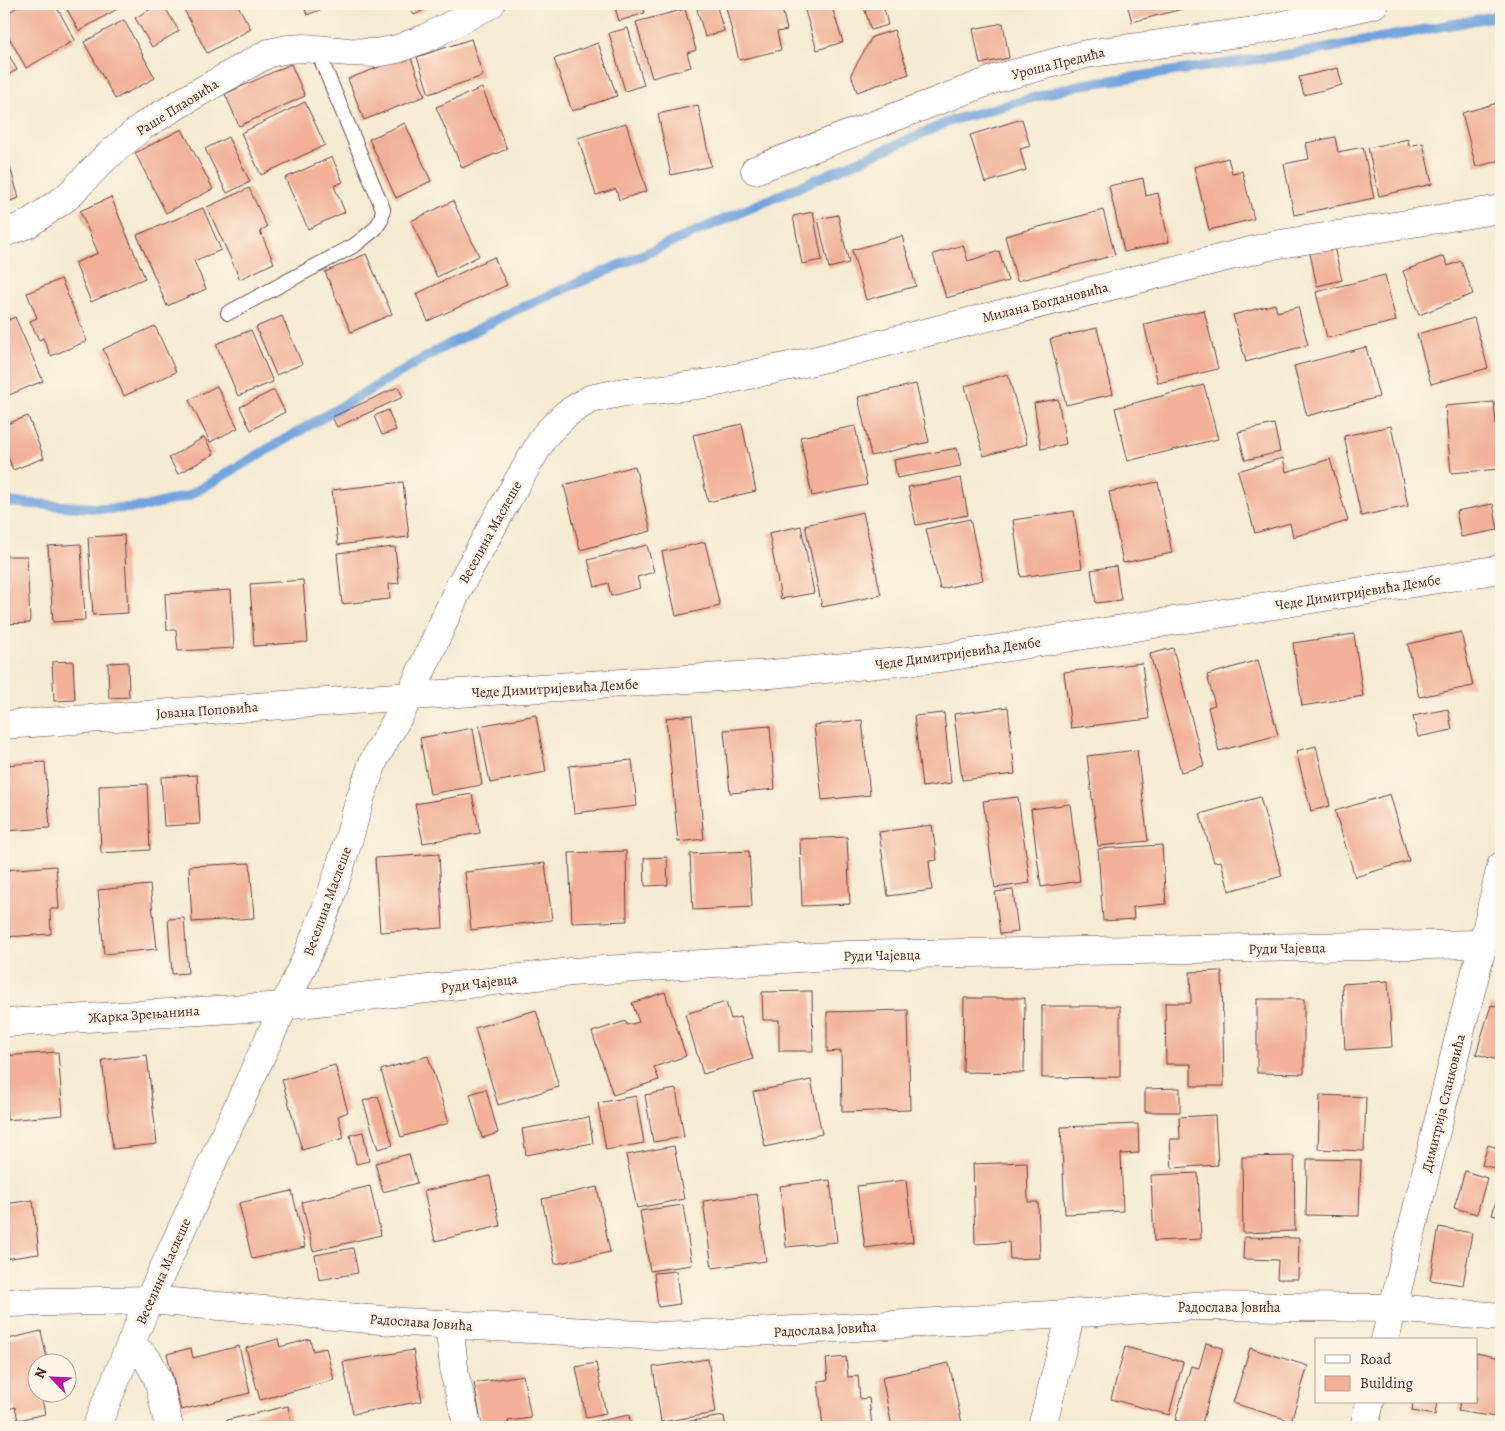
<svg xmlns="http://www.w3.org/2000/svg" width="1505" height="1431" viewBox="0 0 1505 1431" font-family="Alegreya,serif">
	<rect width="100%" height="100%" fill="#fcf5e5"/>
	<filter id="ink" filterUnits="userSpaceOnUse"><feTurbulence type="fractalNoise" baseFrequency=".02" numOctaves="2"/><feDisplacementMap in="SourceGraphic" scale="10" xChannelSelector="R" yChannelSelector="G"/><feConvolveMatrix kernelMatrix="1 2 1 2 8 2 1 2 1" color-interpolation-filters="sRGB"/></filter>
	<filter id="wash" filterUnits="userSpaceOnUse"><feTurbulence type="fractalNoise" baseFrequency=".0096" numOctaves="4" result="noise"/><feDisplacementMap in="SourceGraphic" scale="20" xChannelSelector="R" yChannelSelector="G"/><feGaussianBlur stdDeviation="1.12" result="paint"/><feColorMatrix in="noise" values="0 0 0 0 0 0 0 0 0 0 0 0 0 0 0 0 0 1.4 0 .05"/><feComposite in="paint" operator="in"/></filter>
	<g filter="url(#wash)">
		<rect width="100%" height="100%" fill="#f5ebd3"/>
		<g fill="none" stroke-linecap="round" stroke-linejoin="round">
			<path stroke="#72a3dc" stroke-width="10" d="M4,502L108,509L144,507L188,496L438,350L511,312L953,120L1079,85L1313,51L1501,15"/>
		</g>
		<g id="blocks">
			<g fill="#f1b097">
				<path d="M23,4H55L75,40L26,68L4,28V15Z"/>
				<path d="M64,4H116L119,8L79,31Z"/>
				<path d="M159,4H163L179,31L152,47L135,18Z"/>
				<path d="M181,4H237L251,29L207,53Z"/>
				<path d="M303,4H336L307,15Z"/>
				<path d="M408,4H435L414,15Z"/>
				<path d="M614,4H642L645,13L619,21Z"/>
				<path d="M716,4L724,31L705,37L697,9Z"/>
				<path d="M740,4H781L787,30L777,32L781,50L739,60L726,7Z"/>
				<path d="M803,4H839L832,7L843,42L817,50Z"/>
				<path d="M863,4H883L888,25L871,30Z"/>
				<path d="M1127,4H1194V6L1132,22Z"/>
				<path d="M685,9L696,50L687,53L691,67L652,78L636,22Z"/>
				<path d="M124,20L155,78L115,99L84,42Z"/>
				<path d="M1003,23L1009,58L980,64L973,29Z"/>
				<path d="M628,28L644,85L625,91L609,33Z"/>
				<path d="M894,30L909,74L857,92L851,74L872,37Z"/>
				<path d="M471,39L483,76L429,94L417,57Z"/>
				<path d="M598,43L617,96L572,111L554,59Z"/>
				<path d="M4,46L17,70L4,77Z"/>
				<path d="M410,55L425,96L364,120L348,79Z"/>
				<path d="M291,64L305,96L239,126L225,94Z"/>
				<path d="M1338,68L1342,85L1304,95L1299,77Z"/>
				<path d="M482,88L507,149L462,168L436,107Z"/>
				<path d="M305,102L325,145L261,175L241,133Z"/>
				<path d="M1501,102V160L1476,167L1462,113Z"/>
				<path d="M698,105L711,166L671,175L658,114Z"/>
				<path d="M1022,119L1030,146L1020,149L1026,170L985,183L970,135Z"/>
				<path d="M405,123L431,181L396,198L369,139Z"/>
				<path d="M626,123L647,191L619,200L616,189L596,195L578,138Z"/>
				<path d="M182,129L213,189L166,213L135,153Z"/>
				<path d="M228,137L250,182L227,193L205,149Z"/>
				<path d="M1335,137L1338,152L1363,147L1374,198L1294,215L1284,164L1309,159L1306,143Z"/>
				<path d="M1408,139L1409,146L1423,143L1432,184L1379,196L1368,148Z"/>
				<path d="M4,147L19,198L4,203Z"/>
				<path d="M332,157L343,182L334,186L345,212L308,229L285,178Z"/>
				<path d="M1228,158L1232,173L1242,171L1254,219L1209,230L1194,167Z"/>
				<path d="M1143,178L1146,196L1158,193L1169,242L1124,252L1109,186Z"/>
				<path d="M249,188L267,227L260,231L274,263L240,279L207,207Z"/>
				<path d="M111,197L145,278L91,302L75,263L98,253L80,211Z"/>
				<path d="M453,201L479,256L437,277L411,221Z"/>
				<path d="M203,208L221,250L194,261L206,289L167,306L137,235Z"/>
				<path d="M1103,210L1115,255L1017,281L1005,236Z"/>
				<path d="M813,212L822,260L802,264L793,216Z"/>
				<path d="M838,215L849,263L829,268L818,219Z"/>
				<path d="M902,236L916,286L866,300L852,250Z"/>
				<path d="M1333,243L1342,280L1317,286L1309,249Z"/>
				<path d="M963,245L968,261L999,251L1008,281L946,298L933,254Z"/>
				<path d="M366,254L392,314L351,332L325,272Z"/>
				<path d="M1444,256L1448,266L1461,261L1473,294L1419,315L1403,271Z"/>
				<path d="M494,257L507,285L428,321L416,294Z"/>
				<path d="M1385,275L1396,321L1327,338L1316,292Z"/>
				<path d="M61,279L87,341L51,356L43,338L39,340L30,321L37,318L27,293Z"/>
				<path d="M1275,304L1277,312L1298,307L1308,345L1246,362L1233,315Z"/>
				<path d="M1204,310L1218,369L1158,383L1144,324Z"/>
				<path d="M282,316L302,364L276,375L256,327Z"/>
				<path d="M15,317L43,381L4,397V322Z"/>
				<path d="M1474,318L1488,368L1431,384L1417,334Z"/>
				<path d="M155,326L176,372L124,396L103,349Z"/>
				<path d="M1097,328L1113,394L1066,405L1050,339Z"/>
				<path d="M251,330L273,382L238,396L216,344Z"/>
				<path d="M1366,347L1379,397L1307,416L1294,366Z"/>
				<path d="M1008,374L1027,444L984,456L965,386Z"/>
				<path d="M916,384L929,442L871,456L858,397Z"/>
				<path d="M1204,385L1218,439L1128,461L1115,408Z"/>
				<path d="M217,386L238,428L210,442L189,400Z"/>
				<path d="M398,387L403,397L337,427L332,417Z"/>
				<path d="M274,390L285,412L251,430L240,407Z"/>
				<path d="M1058,399L1066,444L1041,449L1034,403Z"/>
				<path d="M1494,402L1500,469L1451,473L1445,406Z"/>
				<path d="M388,410L396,430L382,435L374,416Z"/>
				<path d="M28,416L44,458L13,470L4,446V425Z"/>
				<path d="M742,424L756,491L708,502L693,435Z"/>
				<path d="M1274,424L1280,452L1245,460L1238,432Z"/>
				<path d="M855,426L867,485L812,496L800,437Z"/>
				<path d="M1391,426L1408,506L1361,516L1344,436Z"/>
				<path d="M204,437L214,454L178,474L169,458Z"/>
				<path d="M957,448L961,466L897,478L894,460Z"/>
				<path d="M1283,458L1286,472L1330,459L1348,521L1293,537L1290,523L1255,533L1238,471Z"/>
				<path d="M635,466L651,531L580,550L564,485Z"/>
				<path d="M961,478L968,515L916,525L908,487Z"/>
				<path d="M403,482L409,537L338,545L332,490Z"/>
				<path d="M1158,482L1172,553L1123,563L1109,492Z"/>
				<path d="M1493,504L1498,530L1461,537L1456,511Z"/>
				<path d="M1074,511L1082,568L1021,577L1013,520Z"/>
				<path d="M863,512L881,595L822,607L805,525Z"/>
				<path d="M970,519L983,580L940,589L926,529Z"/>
				<path d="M801,526L814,593L781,599L769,533Z"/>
				<path d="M124,535L128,613L93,615L88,537Z"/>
				<path d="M705,542L720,606L676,616L662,552Z"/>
				<path d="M81,544L85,620L53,622L48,546Z"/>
				<path d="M647,545L654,572L637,577L640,588L611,596L608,583L595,587L588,560Z"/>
				<path d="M395,547L399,583L389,584L390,599L342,604L337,553Z"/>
				<path d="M4,556H27L30,623L4,624Z"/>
				<path d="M1116,566L1121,600L1096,603L1091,570Z"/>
				<path d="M303,580L308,642L254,646L250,584Z"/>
				<path d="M231,590L234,648L178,651L176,630H167L165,594Z"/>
				<path d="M1461,632L1473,686L1419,697L1408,644Z"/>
				<path d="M1354,634L1363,696L1302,706L1293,643Z"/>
				<path d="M1173,648L1204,766L1181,772L1150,654Z"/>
				<path d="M1258,660L1278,735L1219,751L1208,707L1215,705L1207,675Z"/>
				<path d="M73,661L75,700L54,701L52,662Z"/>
				<path d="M128,662L129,697L109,698L108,663Z"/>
				<path d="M1142,663L1149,719L1071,728L1064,672Z"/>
				<path d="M1008,707L1015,774L962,780L954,714Z"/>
				<path d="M1448,709L1452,730L1418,737L1413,716Z"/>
				<path d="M944,713L951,783L922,787L914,716Z"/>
				<path d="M536,715L546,772L490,783L479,726Z"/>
				<path d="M692,715L704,839L678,842L666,718Z"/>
				<path d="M862,720L870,795L822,800L814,725Z"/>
				<path d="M770,726L775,789L730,793L724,730Z"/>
				<path d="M473,728L482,785L430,794L420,738Z"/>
				<path d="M1316,746L1330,806L1311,811L1296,751Z"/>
				<path d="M1137,750L1148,841L1098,846L1087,756Z"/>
				<path d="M632,760L637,806L574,813L569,766Z"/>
				<path d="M45,762L50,828L4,831V765Z"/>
				<path d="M197,775L200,824L164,826L161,777Z"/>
				<path d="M147,784L150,850L101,853L99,786Z"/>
				<path d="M472,794L480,833L423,843L415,804Z"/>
				<path d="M1390,794L1409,861L1355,877L1335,811Z"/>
				<path d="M1018,797L1030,883L995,888L983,801Z"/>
				<path d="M1260,797L1282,876L1229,891L1221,861L1214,862L1200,814Z"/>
				<path d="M1070,804L1080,881L1041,887L1031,809Z"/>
				<path d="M932,825L937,860L929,861L932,890L888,896L879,832Z"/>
				<path d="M847,837L850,904L802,906L800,839Z"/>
				<path d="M1162,845L1166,904L1133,907L1134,919L1103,921L1098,849Z"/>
				<path d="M626,851L627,921L572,923L569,853Z"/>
				<path d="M749,851L752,907L693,910L690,854Z"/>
				<path d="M439,854L443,928L380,932L375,858Z"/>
				<path d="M667,857L668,885L645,886L644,858Z"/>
				<path d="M250,863L254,918L192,922L189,866Z"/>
				<path d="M545,863L552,920L471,930L465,872Z"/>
				<path d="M56,866L59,909H50L51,934L5,937L4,870Z"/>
				<path d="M150,885L157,949L104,954L98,890Z"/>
				<path d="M1013,890L1018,932L1000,934L995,892Z"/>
				<path d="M184,918L188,973L172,974L168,919Z"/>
				<path d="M1222,971L1224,1086H1191V1064H1166L1165,1003H1191L1190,972Z"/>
				<path d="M1388,981L1392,1047L1345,1050L1342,984Z"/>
				<path d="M812,991L813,1051H779V1020H763L762,992Z"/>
				<path d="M665,992L686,1056L654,1067L659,1080L613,1095L592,1032L626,1021L627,1025L639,1022L632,1003Z"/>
				<path d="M964,998H1025L1024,1073L963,1072Z"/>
				<path d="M1257,999H1304V1074L1257,1073Z"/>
				<path d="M726,1002L731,1019L740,1017L753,1059L703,1074L685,1014Z"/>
				<path d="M1491,1005L1501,1008V1061L1476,1054Z"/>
				<path d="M1042,1006H1120V1077L1042,1078Z"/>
				<path d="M536,1010L559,1087L498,1105L475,1028Z"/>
				<path d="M908,1010L910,1110L842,1112L841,1051L827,1052V1012Z"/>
				<path d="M58,1052L63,1115L7,1120L4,1083V1056Z"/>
				<path d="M147,1055L157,1144L113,1149L102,1060Z"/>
				<path d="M428,1056L449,1123L401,1137L381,1070Z"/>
				<path d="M335,1065L348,1112L338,1116L344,1138L302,1150L282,1080Z"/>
				<path d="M811,1080L822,1134L765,1147L753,1092Z"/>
				<path d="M1180,1088V1112H1145V1089Z"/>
				<path d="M486,1089L498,1133L482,1138L470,1094Z"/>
				<path d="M676,1089L684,1137L653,1142L645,1095Z"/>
				<path d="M1320,1095L1366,1097L1364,1151L1318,1149Z"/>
				<path d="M378,1096L393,1145L378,1149L363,1101Z"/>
				<path d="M636,1096L644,1143L606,1150L598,1103Z"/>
				<path d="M1215,1115L1218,1165L1172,1168L1170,1139H1180L1179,1117Z"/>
				<path d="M589,1117L593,1143L526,1155L522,1129Z"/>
				<path d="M1138,1124L1139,1153L1121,1154L1123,1211L1065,1214L1061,1127Z"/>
				<path d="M363,1132L369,1161L356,1164L350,1135Z"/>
				<path d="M1488,1145L1501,1149V1170L1482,1165Z"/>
				<path d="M674,1146L684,1199L637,1208L626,1155Z"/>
				<path d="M409,1154L417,1183L383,1192L375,1163Z"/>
				<path d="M1294,1156L1295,1231L1243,1233L1242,1157Z"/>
				<path d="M1307,1159L1361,1160L1359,1216L1306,1215Z"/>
				<path d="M1027,1162L1028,1202H1038L1040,1258L1010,1259L1009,1242L975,1244L973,1164Z"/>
				<path d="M1465,1171L1487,1178L1477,1214L1454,1208Z"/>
				<path d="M1198,1173L1201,1239L1154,1241L1151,1175Z"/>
				<path d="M490,1176L500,1226L435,1241L424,1191Z"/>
				<path d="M830,1180L837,1242L786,1247L780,1186Z"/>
				<path d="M906,1180L913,1242L865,1248L857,1186Z"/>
				<path d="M1501,1183V1217L1492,1215Z"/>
				<path d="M370,1186L381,1235L313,1251L302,1202Z"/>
				<path d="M597,1187L610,1252L555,1264L542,1199Z"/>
				<path d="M292,1191L305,1247L252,1259L239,1203Z"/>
				<path d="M757,1194L766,1261L712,1268L703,1201Z"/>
				<path d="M33,1200L39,1254L4,1259V1204Z"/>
				<path d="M683,1205L692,1265L650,1271L640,1211Z"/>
				<path d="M1439,1227L1472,1233L1463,1285L1430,1280Z"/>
				<path d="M1244,1237L1299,1238L1298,1279H1277L1278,1260L1243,1259Z"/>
				<path d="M353,1248L358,1273L319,1280L315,1255Z"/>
				<path d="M676,1271L680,1304L658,1307L654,1273Z"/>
				<path d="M41,1331L48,1364H38V1366L35,1367L38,1379V1394H41L45,1414L18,1420L15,1407L8,1409L4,1389V1340Z"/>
				<path d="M278,1339L280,1347L310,1339L313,1351L326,1348L334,1380L260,1400L246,1348Z"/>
				<path d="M1206,1343L1223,1348L1201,1427H1199L1175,1420L1191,1366L1199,1368Z"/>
				<path d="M239,1346L250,1393L181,1410L167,1354L191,1348L193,1358Z"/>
				<path d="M1125,1347L1183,1362L1169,1415L1111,1399Z"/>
				<path d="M1250,1348L1308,1366L1291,1421L1233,1403Z"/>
				<path d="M413,1350L422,1401L353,1414L343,1362Z"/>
				<path d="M1476,1353L1501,1358V1418L1458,1411L1460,1402H1476Z"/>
				<path d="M846,1357L848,1377L858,1376L860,1399L869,1398L872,1427H823L818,1381L828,1380L826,1359Z"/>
				<path d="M708,1359L716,1413L661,1422L653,1367Z"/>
				<path d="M596,1363L606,1414L586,1418L576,1367Z"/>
				<path d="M949,1363L962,1424L952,1427H911L910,1425L892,1427L882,1377Z"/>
				<path d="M523,1375L531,1418L508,1421L509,1427H482L474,1383Z"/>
				<path d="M1413,1402H1437L1435,1415L1412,1411Z"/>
				<path d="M288,1406L292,1427H228L227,1420Z"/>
				<path d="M629,1415L631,1427H585L584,1424Z"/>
				<path d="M724,1416L726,1427H680L679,1423Z"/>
			</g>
		</g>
	</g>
	<g filter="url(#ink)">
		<use href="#blocks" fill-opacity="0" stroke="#643e44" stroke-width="1"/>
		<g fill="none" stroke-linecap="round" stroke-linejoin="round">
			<defs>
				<path id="lane" d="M228,313L355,245L375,229L381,220L383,209L317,50"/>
				<g id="street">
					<path d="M755,170L998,78L1086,54L1261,30L1374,4"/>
					<path d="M4,233L28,224L67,197L105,158L143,126L194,95L269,53L288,49L304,48L349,52L376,53L397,49L426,38L491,4"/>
					<path d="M4,725L410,696L771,674L940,658L1501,569"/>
					<path d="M4,1023L284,1006L571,972L848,955L1483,944"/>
					<path d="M4,1303L149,1300L404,1322L659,1336L840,1328L1194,1306L1393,1308L1501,1317"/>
					<path d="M449,1324L455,1376L468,1427"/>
					<path d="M1385,1340L1461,1029L1483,944L1501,866"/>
					<path d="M131,1344L148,1360L158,1379L169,1427"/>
					<path d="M96,1427L149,1300L284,1006L305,961L329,902L350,835L359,802L374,760L410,696L460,585L511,493L545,435L566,414L590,399L624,392L655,390L712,383L817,360L1274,245L1501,209"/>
					<path d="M1042,1427L1071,1314"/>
					<path d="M1364,1427L1370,1402"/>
				</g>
			</defs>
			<use href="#lane" stroke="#643e44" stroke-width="16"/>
			<use href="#street" stroke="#643e44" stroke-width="29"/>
			<use href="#lane" stroke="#fff" stroke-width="14"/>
			<use href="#street" stroke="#fff" stroke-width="28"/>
		</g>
	</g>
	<g text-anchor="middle" stroke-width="5" stroke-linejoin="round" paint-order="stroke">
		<g font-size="14" fill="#4a1f2b" stroke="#fcf5e5">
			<text transform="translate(1058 63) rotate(-14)" y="5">Уроша Предића</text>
			<text transform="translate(177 107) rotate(-32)" y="5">Раше Плаовића</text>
			<text transform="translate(1045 302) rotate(-14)" y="5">Милана Богдановића</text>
			<text transform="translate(490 532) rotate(-61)" y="5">Веселина Маслеше</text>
			<text transform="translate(1358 592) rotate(-9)" y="5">Чеде Димитријевића Дембе</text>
			<text transform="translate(958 653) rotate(-8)" y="5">Чеде Димитријевића Дембе</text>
			<text transform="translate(555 688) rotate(-3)" y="5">Чеде Димитријевића Дембе</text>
			<text transform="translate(207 710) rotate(-4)" y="5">Јована Поповића</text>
			<text transform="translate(327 901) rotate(-70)" y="5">Веселина Маслеше</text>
			<text transform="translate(1287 948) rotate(-1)" y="5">Руди Чајевца</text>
			<text transform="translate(882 955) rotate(-1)" y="5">Руди Чајевца</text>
			<text transform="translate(479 983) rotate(-7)" y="5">Руди Чајевца</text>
			<text transform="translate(144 1014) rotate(-4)" y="5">Жарка Зрењанина</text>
			<text transform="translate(1443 1103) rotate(-76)" y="5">Димитрија Станковића</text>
			<text transform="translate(163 1271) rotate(-66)" y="5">Веселина Маслеше</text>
			<text x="1229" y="1312">Радослава Јовића</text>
			<text transform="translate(421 1322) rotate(4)" y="5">Радослава Јовића</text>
			<text transform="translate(825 1329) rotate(-3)" y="5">Радослава Јовића</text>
		</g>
	</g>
	<rect width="1505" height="1431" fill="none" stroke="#fcf5e5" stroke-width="20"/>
	<rect x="1315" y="1338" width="162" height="65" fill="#fcf5e5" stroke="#b59f9b"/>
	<rect x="1325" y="1355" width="25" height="8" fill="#ffffff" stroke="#b59f9b"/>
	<text x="1360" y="1364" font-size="15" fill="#4a1f2b">Road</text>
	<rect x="1325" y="1376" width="25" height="15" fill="#f1b097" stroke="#b59f9b"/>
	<text x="1360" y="1388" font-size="15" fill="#4a1f2b">Building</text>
	<g transform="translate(52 1378) rotate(294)"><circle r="24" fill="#fcf5e5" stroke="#b59f9b"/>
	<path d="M0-4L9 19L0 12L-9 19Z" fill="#b5179e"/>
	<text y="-8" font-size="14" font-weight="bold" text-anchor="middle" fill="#4a1f2b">N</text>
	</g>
</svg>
